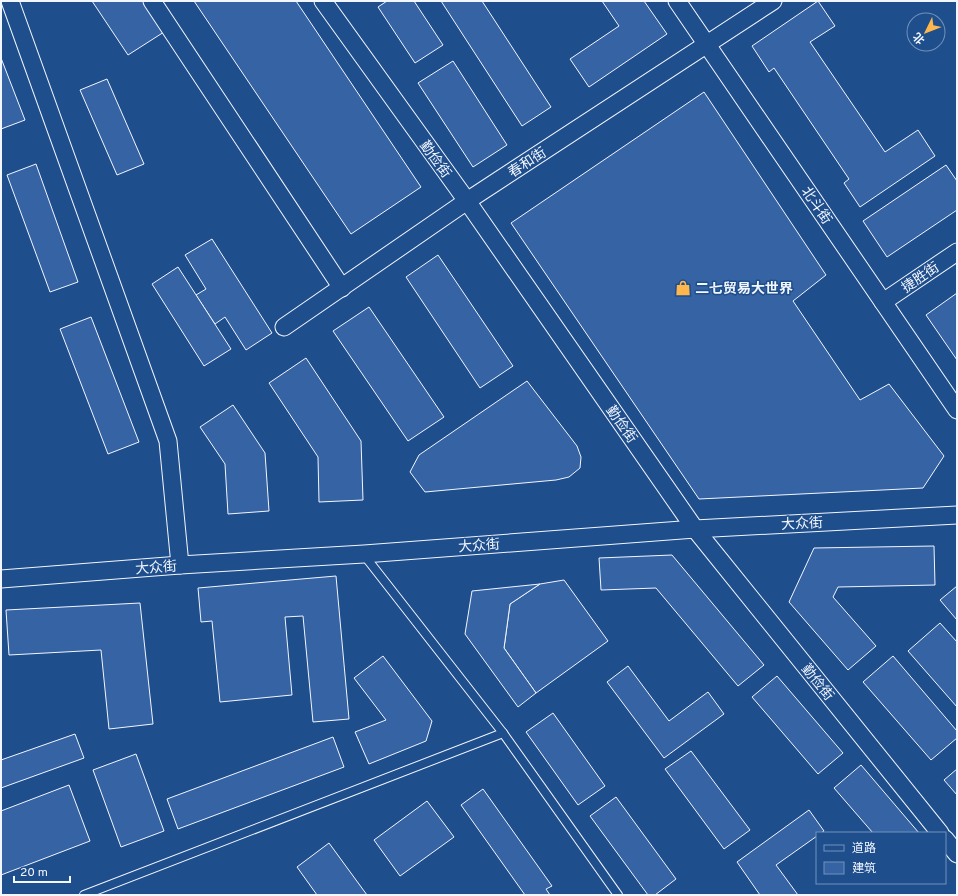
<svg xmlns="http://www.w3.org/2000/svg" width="958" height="896" viewBox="0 0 958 896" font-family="Overpass,'Noto Sans SC',sans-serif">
	<rect width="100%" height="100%" fill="#1f4e8c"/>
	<g fill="#3563a3" stroke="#f2f6ff">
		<path d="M92,1H143L164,32L128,55Z"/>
		<path d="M194,1H296L421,187L351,234Z"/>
		<path d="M387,1H414L443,45L415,63L378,7Z"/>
		<path d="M441,1H482L551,107L522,126Z"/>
		<path d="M602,1H644L667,34L589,87L570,59L619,26Z"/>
		<path d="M818,1L835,26L810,42L885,152L918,130L935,156L860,207L844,183L849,179L774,68L769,72L752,46Z"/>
		<path d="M1,58L25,120L1,129Z"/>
		<path d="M453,61L507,145L473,167L418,83Z"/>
		<path d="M107,79L144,164L117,175L80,90Z"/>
		<path d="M704,92L826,275L793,301L860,400L889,384L944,456L923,488L699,499L511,223Z"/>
		<path d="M36,164L78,282L50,292L7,175Z"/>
		<path d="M946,165L957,181V210L887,257L863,221Z"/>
		<path d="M212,239L272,333L246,350L225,317L215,324L196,295L206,289L185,255Z"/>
		<path d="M438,255L513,366L480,388L406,277Z"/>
		<path d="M178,267L231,349L204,366L152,284Z"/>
		<path d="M957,293V360L926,315Z"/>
		<path d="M369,307L444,417L408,441L333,331Z"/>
		<path d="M91,317L139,442L108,454L60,329Z"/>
		<path d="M306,358L361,441L363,500L319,502L318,457L269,383Z"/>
		<path d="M527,381L577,446L581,457L580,468L569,477L556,480L425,492L410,472L419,455Z"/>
		<path d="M233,405L265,453L269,511L228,514L225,464L200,427Z"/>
		<path d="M934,546L935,585L838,587L833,597L876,646L848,670L789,602L814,548Z"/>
		<path d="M672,555L764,665L738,686L656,588L601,590L599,558Z"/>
		<path d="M336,576L349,719L313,722L303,616L285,617L292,695L220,702L212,621L201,622L198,588Z"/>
		<path d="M564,580L608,641L536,693L504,648L510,604L540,584Z"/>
		<path d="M540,584L510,604L504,648L536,693L518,707L465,634L472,591Z"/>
		<path d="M957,586V620L940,600Z"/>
		<path d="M140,603L153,724L109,729L101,650L9,655L6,610Z"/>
		<path d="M940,623L957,642V707L908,651Z"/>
		<path d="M383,656L432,721L426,741L369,764L355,732L386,720L354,678Z"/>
		<path d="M893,656L957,731V738L931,760L863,682Z"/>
		<path d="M628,666L669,721L708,692L724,714L664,758L607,682Z"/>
		<path d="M777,676L843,753L818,774L752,697Z"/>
		<path d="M553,713L605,786L578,805L526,732Z"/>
		<path d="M75,734L84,758L1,788V760Z"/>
		<path d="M333,737L344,767L178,829L167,799Z"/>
		<path d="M691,751L750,830L724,849L665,769Z"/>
		<path d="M136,754L164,831L121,847L93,770Z"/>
		<path d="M861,765L919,833H873L834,788Z"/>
		<path d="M957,769V795L944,780Z"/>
		<path d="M69,785L90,841L1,875V811Z"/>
		<path d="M483,789L552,886L546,889L550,895H525L461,805Z"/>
		<path d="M616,797L676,879L655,895H648L590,816Z"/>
		<path d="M427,801L454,837L400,876L374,840Z"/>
		<path d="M809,810L824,831L821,833H817V836L776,865L798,895H760L737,862Z"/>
		<path d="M329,843L367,895H317L297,867Z"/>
	</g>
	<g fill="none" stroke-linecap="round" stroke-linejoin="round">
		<defs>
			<g id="service">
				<path d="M364,555L503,733L618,895"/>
				<path d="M84,895L503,733"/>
			</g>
			<g id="minor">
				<path d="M10,1L168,441L180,565"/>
				<path d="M152,1L342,288"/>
				<path d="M323,1L467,201L695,529L940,833"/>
				<path d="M677,1L957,410"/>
				<path d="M883,302L957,252"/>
				<path d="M284,327L467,201L773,1"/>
				<path d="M1,579L180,565L364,554L695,529L957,515"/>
				<path d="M945,839L957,854"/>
			</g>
		</defs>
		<use href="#service" stroke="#f2f6ff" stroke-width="10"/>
		<use href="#minor" stroke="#f2f6ff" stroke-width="19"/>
		<use href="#service" stroke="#1f4e8c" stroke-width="8"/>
		<use href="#minor" stroke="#1f4e8c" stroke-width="17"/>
	</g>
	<defs>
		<symbol id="shop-bare" viewBox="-9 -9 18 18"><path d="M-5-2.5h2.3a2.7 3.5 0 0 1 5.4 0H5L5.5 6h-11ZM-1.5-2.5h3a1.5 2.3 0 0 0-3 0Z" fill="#ffb74d" stroke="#1f4e8c" stroke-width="2.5" paint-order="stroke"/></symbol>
	</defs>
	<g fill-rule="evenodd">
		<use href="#shop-bare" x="672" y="277" width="22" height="22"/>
	</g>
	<g text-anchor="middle" stroke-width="3" stroke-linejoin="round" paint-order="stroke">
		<g font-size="14" fill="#f2f6ff" stroke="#1f4e8c">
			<text transform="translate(436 159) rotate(54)" y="5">勤俭街</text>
			<text transform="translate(527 162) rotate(-33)" y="5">春和街</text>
			<text transform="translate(817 205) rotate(56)" y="5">北斗街</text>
			<text transform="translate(920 277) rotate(-34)" y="5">捷胜街</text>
			<text transform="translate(622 424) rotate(55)" y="5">勤俭街</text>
			<text transform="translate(802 523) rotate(-3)" y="5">大众街</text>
			<text transform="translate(479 545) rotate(-4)" y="5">大众街</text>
			<text transform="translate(156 567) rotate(-4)" y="5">大众街</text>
			<text transform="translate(818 682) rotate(51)" y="5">勤俭街</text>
		</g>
		<g font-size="14" font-weight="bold" fill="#f2f6ff" stroke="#1f4e8c" text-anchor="start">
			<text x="695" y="293">二七贸易大世界</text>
		</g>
	</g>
	<rect width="958" height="896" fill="none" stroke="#f2f6ff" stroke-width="4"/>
	<rect x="816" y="832" width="130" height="52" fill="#1f4e8c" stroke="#7391ba"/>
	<rect x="824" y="845" width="20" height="6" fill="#1f4e8c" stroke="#7391ba"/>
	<text x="852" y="852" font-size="12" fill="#f2f6ff">道路</text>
	<rect x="824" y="862" width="20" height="12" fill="#3563a3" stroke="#7391ba"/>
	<text x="852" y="872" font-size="12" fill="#f2f6ff">建筑</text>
	<g transform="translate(926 32) rotate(227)"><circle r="19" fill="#1f4e8c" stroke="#7391ba"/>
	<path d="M0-3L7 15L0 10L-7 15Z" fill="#ffb74d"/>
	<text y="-6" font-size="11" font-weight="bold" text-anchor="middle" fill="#f2f6ff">北</text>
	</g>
	<path d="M14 876v6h56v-6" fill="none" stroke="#f2f6ff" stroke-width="2"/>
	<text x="20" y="876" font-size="12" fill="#f2f6ff" stroke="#1f4e8c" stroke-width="3" paint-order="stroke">20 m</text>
</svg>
